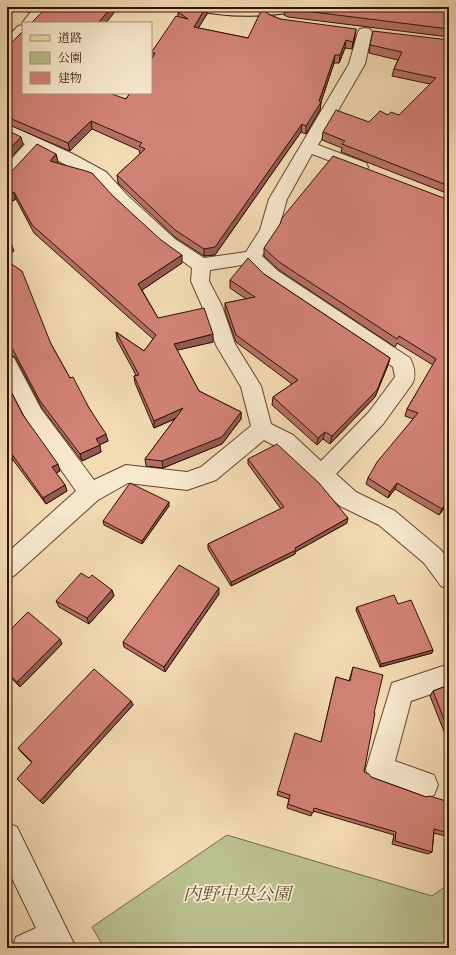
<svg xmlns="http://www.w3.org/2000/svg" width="456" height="955" viewBox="0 0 456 955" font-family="'EB Garamond','Noto Serif JP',serif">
	<rect width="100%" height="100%" fill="#f4dbb3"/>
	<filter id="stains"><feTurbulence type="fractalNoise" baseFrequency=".005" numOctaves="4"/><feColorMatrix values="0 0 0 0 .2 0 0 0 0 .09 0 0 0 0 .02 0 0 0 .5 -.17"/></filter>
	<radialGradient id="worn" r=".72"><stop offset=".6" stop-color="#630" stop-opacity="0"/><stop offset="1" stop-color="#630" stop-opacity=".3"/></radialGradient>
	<path fill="#bac08e" stroke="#75684a" d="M227,835L432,896L449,884V948H104L92,927Z"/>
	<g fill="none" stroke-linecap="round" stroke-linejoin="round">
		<defs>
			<g id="minor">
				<path d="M35,7H50L37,23H23V38L12,50L7,51V38L18,26L23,25L22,23Z"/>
				<path d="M365,28L370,29L372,32L365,64L318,145L366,163L368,167L366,171L360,172L312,154L287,199L278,231L262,256L278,271L410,358C414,366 417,375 412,384L383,424L336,474L356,492L395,511L440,549L449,560V589L441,586L424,563L379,525L340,506L277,447L264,440L216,480L187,490L128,483L98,500L15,575L7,579V553L76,491L27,421L7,383V355L14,358L41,409L94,480L126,465L187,472L201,467L251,426L241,387L216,345L202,306L191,281L192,268L163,247L115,203L94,180L38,150L13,178L7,179V164L25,144L7,135V124L73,154L106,172L127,195L175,239L204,258L246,252L260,230L269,199L349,64L358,32L360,29ZM248,264L264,281L393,367L395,377L369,412L321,461L293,435L271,424L261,386L235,344L222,306L209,281L210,270Z"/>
				<path d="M449,664V688L411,701L395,761L434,775L438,785L434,795L424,799L369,779L366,769L392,683Z"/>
				<path d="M7,823L17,827L76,948H12L16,937L36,928L7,868Z"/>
			</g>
			<path id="major" d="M194,7H311L309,10L304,11C269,16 231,19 196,10Z"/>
		</defs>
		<use href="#minor" stroke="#614330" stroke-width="2"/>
		<use href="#major" stroke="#301005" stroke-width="2"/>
		<use href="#minor" fill="#f8e8ce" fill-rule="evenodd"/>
		<use href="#major" fill="#f4dbb3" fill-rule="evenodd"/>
	</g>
	<g fill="#b57066" stroke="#301005">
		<path d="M8,7H34L29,12Z"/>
		<path d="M182,7H207V14L198,28L248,38L268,14L280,19L355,37L352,49L345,48L339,63H334L321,102L320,110L306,134L301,132L215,255L204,256L176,238L118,183L117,175L140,154L139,150L92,129L70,151L7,124V47L11,43L23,93L126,99L152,58L151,53L178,16V12Z"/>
		<path d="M285,7H449V37L288,17L284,15Z"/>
		<path d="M449,40V194L341,152L342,148L322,140L323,132L369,122L388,115H399L430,84L392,76L394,69L398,60L369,53L370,45Z"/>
		<path d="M56,154L58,162L57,163L113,196L182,263L142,290L158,318L213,342L177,350L199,391L241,412V419L222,444L163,468L146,466L145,459L175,419L154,428L135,383L134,376L136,375L117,340L116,332L144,351L153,339L34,233L16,199L7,204L12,171Z"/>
		<path d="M449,200V502L439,515L395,489L388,498L366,484L368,478L413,419L405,416L407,409L433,365L397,343L395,347L279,270L264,256V248Z"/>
		<path d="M7,261L51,344L70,378L89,408L108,441L99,445L101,452L82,461L42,408L15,357L7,354Z"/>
		<path d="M264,274L390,358L388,365L375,397L330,444L323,439L317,445L272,405L273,397L292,384L236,342L225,311V303L246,299L230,288V280Z"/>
		<path d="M7,384L23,415L60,471L56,473L65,485L67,491L46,504L13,460L8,462L7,460Z"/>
		<path d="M248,459L347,523L295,552V554L231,586L208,549V544L281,509L248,464Z"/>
		<path d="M169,506L142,544L104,525L103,521Z"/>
		<path d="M112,590L114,596L89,624L59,607L56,601Z"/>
		<path d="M219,594L165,672L124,647L123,642Z"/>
		<path d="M357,607L433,650L432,653L380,667L356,610Z"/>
		<path d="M7,633L62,644L20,687L7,674Z"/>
		<path d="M353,667L374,713L364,772L371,777L426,797L449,802V837L434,833L432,852L428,854L392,844L394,835L313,811L311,816L287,808L289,799L277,795L278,791L321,742L336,677L349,681Z"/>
		<path d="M449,685V744L430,696L433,691Z"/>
		<path d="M131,701L133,705L43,804L17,779L32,763L21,752L18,748Z"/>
	</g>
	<g fill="#935b53" stroke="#301005">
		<path d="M28,7H34L29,12Z"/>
		<path d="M112,7H117V9L106,23H98Z"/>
		<path d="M206,7H207V14L194,35V27Z"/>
		<path d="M356,29L355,37L352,49L353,42Z"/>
		<path d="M346,40L345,48L339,63L340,55Z"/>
		<path d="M335,55L334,63L321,102L320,110L306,134V126L319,101Z"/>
		<path d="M91,121L92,129L70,151L68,143Z"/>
		<path d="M302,124L301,132L215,255L204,256V249Z"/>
		<path d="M21,137L23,144L7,162V152Z"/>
		<path d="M56,154L58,162L52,169L50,161Z"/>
		<path d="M14,192L16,199L7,204V195Z"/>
		<path d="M11,243L14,251L7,256V246Z"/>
		<path d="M182,255V263L139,292L138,284Z"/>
		<path d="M213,334V342L174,351V344Z"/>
		<path d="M390,358L388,365L375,397L330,444L332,436Z"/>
		<path d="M183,408V415L154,428V421Z"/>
		<path d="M241,412V419L222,444L163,468L162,461Z"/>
		<path d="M325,432L323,439L317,445L318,438Z"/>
		<path d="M106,434L108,441L97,446L96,439Z"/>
		<path d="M100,445L101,452L82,461L80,454Z"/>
		<path d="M11,453L13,460L8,462L7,458V455Z"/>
		<path d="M58,464L60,471L54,474L52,467Z"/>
		<path d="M397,483L395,489L388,498L390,492Z"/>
		<path d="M65,485L67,491L46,504L43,498Z"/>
		<path d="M449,499V502L439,515L442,509Z"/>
		<path d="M169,502V506L142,544V541Z"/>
		<path d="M348,518L347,523L295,552V554L231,586V582L295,548Z"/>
		<path d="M219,588V594L165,672L164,667Z"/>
		<path d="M112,590L114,596L89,624L87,618Z"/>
		<path d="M60,639L62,644L20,687L17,682Z"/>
		<path d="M433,650L432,653L380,667L381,664Z"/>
		<path d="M131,701L133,705L43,804L40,801Z"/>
	</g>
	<g fill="#d28277" stroke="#301005">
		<path d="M44,7H112L98,23H31L45,9H43Z"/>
		<path d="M182,7H206L194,27L248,38L262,9H264L268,14L280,19L356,29L353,42L346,40L340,55H335L319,101L321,102L306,126L302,124L215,247L204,249L175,230L117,175L145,149L139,146L142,143L91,121L68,143L7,117V47L23,31V93H109L126,99L130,93H151V60L155,53H151L176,16L188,19L178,12Z"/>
		<path d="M285,7H449V29L289,9Z"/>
		<path d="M373,31L449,40V186L342,144L345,141L323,132L336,110L369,122L380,111L388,115L391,112L399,115L436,78L394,69L402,52L370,45Z"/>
		<path d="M7,130L21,137L7,152Z"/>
		<path d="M37,144L56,154L50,161L86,171L92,173L113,196L161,240L182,255L138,284L158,318L204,308L213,334L174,344L199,391L241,412L222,437L162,461L145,459L183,408L154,421L134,376L139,375L116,332L144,351L156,335L32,225L14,192L7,195V172L12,171Z"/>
		<path d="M333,156L449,200V499L442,509L397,483L390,492L368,478L377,462L418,413L407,409L436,359L399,336L397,339L279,262L264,248L280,224L282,218Z"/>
		<path d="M7,231L11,243L7,246Z"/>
		<path d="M248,258L264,274L390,358L377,390L332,436L325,432L318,438L273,397L298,380L236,335L225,303L255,297L230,280Z"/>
		<path d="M7,261L22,271L51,344L70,378L73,377L89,408L106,434L96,439L100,445L80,454L40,401L13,350L7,348Z"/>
		<path d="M7,384L23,415L58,464L52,467L65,485L43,498L11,453L7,455Z"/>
		<path d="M277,444L319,483L348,518L295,548L296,550L231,582L208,544L284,507L248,459Z"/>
		<path d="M130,483L169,502L142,541L103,521Z"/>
		<path d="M179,565L219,588L164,667L123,642Z"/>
		<path d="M81,573L89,578L92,575L112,590L87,618L56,601Z"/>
		<path d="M394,595L398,604L411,600L433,650L381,664L357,607Z"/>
		<path d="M28,612L60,639L17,682L7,672V633Z"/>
		<path d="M353,667L383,675L374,713H375L364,772L369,774L371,777L426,797L430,796L449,802V833L434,829L432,852L395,841L396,832L314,808L313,813L288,804L290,795L278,791L295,733L321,742L336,677L350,681Z"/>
		<path d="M94,669L131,701L40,801L17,779L32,762L18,748Z"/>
		<path d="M449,685V732L433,691Z"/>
	</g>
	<g text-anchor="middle" stroke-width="3.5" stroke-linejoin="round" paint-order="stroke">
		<g font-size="18" font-style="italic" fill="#604e35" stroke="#f8e8ce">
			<text x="237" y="900">内野中央公園</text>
		</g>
	</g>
	<rect width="456" height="955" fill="none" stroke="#f4dbb3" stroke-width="24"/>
	<rect x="8" y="8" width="440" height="939" fill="none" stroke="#301005" stroke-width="2"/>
	<rect x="12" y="12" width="432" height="931" fill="none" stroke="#301005"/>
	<rect x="22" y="22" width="130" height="72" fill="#f8e8ce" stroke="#a8927e"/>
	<rect x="30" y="35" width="20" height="6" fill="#f4dbb3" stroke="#a8927e"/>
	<text x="58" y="42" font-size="12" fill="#301005">道路</text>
	<rect x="30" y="52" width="20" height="12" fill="#bac08e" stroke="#a8927e"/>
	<text x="58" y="62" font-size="12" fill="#301005">公園</text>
	<rect x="30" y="72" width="20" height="12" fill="#d28277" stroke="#a8927e"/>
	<text x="58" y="82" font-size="12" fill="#301005">建物</text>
	<rect width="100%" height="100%" filter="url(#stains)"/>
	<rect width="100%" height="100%" fill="url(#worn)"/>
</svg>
